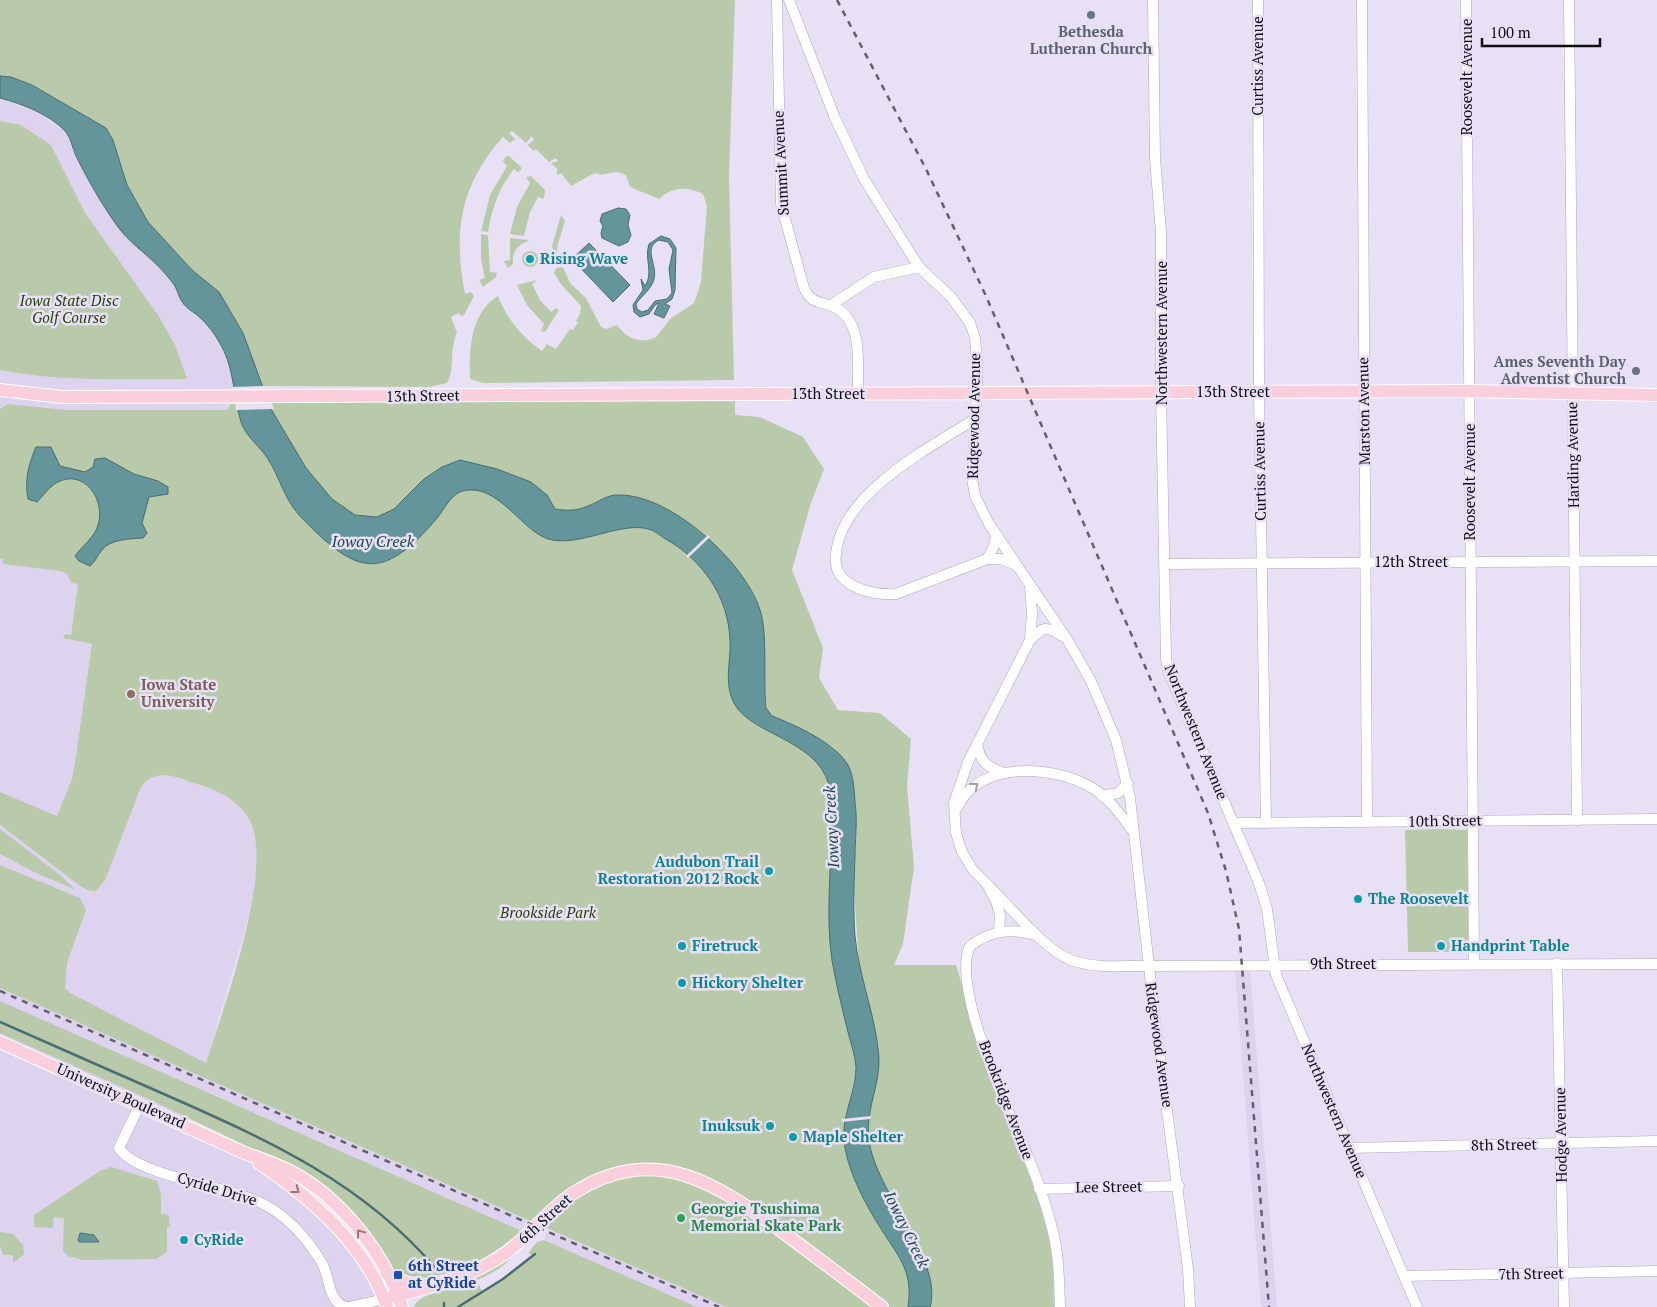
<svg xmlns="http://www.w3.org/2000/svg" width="1657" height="1307" viewBox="0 0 1657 1307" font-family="'PT Serif',serif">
	<rect width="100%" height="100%" fill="#e8e1f6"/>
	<g fill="#ddd3ef">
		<path d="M0,98L41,114L68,134L73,151L102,201L174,285L183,305L211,328L225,354L234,386L227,397L228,410L263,807L253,902L206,1063L200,1076L527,1220L522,1231L195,1087L179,1122L242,1152L337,1232L387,1307H0Z"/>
		<path d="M1250,970L1277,1307H1261L1235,971Z"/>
		<path d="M548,1230L726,1307H697L544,1240Z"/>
	</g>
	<g fill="#b8caaa" fill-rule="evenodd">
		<path d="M0,0H735L729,176L734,380L483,383L470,379C469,351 470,313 498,296C506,318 523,338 542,351L547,344L556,349L570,329L573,330L578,323L576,321L580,314L581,306L561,284L554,273L556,268L563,267L570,283L586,298L601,327L607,329L617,325C626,338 641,345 656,337L671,318L693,304L696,298L701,282L707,206L703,194C687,186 672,187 659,199L630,187L626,175L617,172L599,175V173L593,174L571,186L561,173L559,175L556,173L558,170L551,163L558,161L556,158L549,162L536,149L534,151L527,145L534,140L532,136L526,143L512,131L509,133L515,139L510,143L503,137C460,185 453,232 465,294L471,292L474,296L464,315L461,316L459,313L451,317L457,333C449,349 455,372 447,383L429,387L263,386L257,369L219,292L192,270L148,222L127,185L113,140L106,128L32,85L11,77L0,76Z"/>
		<path d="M0,121L21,125L51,145L85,213L158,315L175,345L187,379C124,379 62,382 0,370Z"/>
		<path d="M506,156H509L521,167V170L518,172L514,169C499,188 492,208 488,232L481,231L490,195L507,166L503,161Z"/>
		<path d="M531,176L545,190L544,199L538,197L530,212L524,236L510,234L517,207L530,183L526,177Z"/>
		<path d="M561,215L565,221L557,247L556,263L552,246Z"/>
		<path d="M481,234L488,235L490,272L497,273L496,277L483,287L479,280L485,278L481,260Z"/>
		<path d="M510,238L530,240C518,245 512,250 513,264L508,268L504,261L510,260Z"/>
		<circle cx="530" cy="259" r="8"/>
		<path d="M537,280L532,284L540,300L551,312L556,308L559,310L545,332L541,331L544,324L527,305L517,285Z"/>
		<path d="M471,398L735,399V415L760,417L803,437L824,469L810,506L792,570L823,648L819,678L838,710L880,713L911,739L907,786L914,867L903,944L894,965H956C971,1016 987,1067 1006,1117C1023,1160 1043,1204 1051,1250C1054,1268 1053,1288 1054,1307H726L0,988V865L80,898L86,910L67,963L65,988L70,993L206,1063C222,1011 280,859 246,814C231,794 210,788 188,781C170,774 153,770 141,787L105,880L96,891L87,890L79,885L0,825V792L57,816L72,779L75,763L92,644L63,638L65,634L71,635L78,584L71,583L68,575L61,571L3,564V559H0V409L8,404L66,410H228L230,404ZM737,572L755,596L764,662L766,708L772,716L833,747L850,768L857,821L854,889L859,965L843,885L837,764L750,706Z"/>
		<path d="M0,829L60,875L76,890L36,873L0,854Z"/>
		<path d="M1441,829L1467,830L1469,952H1408L1405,830Z"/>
		<path d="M0,1001L522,1231C486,1261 459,1274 412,1280L401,1273L398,1276L301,1172L157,1103L0,1033Z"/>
		<path d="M111,1167L157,1181L161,1194V1214L169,1215L170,1227H167V1252L156,1259L83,1260L68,1256L63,1250L64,1218L54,1217L53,1227L51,1228L34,1227V1215L100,1171Z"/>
		<path d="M0,1232L13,1234L23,1245L24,1254L13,1263V1255H3L0,1245Z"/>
		<path d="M544,1240L697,1307H414C421,1289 461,1290 478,1284L483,1292L532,1258L529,1252L537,1242Z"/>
		<path d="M511,1255C508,1269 468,1286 454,1285L489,1270Z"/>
	</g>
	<g fill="#64959b" stroke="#4a6c72" fill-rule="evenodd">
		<path d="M0,76L11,77L32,85L106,128L113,140L127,185L148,222L192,270L219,292L243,333L271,409L306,468L332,499L355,515L377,517L394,509L424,479L442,467L460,460L497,469L531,482L547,495L555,509C566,511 577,511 588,506C599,502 607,494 620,495C671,495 745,562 760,610C768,634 763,680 766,708L772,716C795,725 838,744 849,767C855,780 854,798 856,812C857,827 855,842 855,857C854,883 853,910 855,936C859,978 876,1016 879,1058C880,1087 865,1109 869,1140C875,1191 944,1261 930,1307H908C914,1269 896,1254 878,1224C864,1201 850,1175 845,1148C839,1119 856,1095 856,1067C855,1055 851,1044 848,1032C842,1008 836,984 832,960C825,914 832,868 831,822C831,810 832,796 829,785C816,736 742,735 731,696C725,677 731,660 730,641C729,597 702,559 664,538C659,535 654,530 648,529C621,521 578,548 548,539C521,530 497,482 463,491C451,494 445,508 438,517C382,583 357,576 299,515C284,498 280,478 268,459C260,446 246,437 241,422C234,399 234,373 224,351C217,337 209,325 197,315C193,312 185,307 183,303C179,298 178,292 175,286C170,279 163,271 157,265C144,252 129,242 118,227C102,205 88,180 76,156C72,147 71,138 65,131C49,114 22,104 0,98Z"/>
		<path d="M618,208L626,209L630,215L628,225L631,235L628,242L619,246L602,238L601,233L603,226L600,221L602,214Z"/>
		<path d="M661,236L670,239L676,248L675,290L672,299L665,304L670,306L664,318L654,314L659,303L655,305L649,314L640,317L634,312L633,305L643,290L641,279L645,286C654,273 644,259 649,244ZM659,240L668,242L673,250L669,269L672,293L667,299L655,301L648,310L642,312L637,309L636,304C642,295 651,290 654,279C658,265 642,248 659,240Z"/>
		<path d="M589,243L630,285L613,302L572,259Z"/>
		<path d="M36,447H51L60,466L85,472L93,467L95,459L105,458L134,474L158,481L168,487V494L149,497L142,523L147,533L143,538C130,539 110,539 102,550C97,556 96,561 90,566L79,561L75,556C82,546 95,537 98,525C106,500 84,467 56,483C49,487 43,496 37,502L28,499C24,481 29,463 36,447Z"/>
		<path d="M80,1233L94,1235L99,1242H79L78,1240Z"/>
	</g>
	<g fill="#e8e1f6">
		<path d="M265,386L274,409L236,410L232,387Z"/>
		<path d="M708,535L710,537L688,558L686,556Z"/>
		<path d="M871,1116L870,1119L842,1122V1119Z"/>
	</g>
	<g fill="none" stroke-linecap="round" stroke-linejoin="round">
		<g stroke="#4a6c72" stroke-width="2.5">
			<path d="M0,1022C55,1046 111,1071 166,1095C268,1140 364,1183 437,1270"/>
			<path d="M444,1303V1307"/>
			<path d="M458,1307L503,1279L535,1254"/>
		</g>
		<defs>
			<g id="minor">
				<path d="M777,0L781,204L804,288C813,305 817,300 832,306C865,320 857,364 858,394"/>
				<path d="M789,0L835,118L864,179L919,267L951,297L970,323L975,338L977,360V393L972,478L975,496L989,524L1067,639L1091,681L1116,740L1130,798L1156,1028L1188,1269L1190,1307"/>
				<path d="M1153,0L1155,159L1161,232V392L1166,658L1168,671L1259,883L1267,909L1276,975L1417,1307"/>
				<path d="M1258,0L1259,392L1266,823"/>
				<path d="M1362,0L1367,822"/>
				<path d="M1466,0L1474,963"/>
				<path d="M1569,0L1577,820"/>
				<path d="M831,305L874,277L919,267"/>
				<path d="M975,419C929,448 842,493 836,553C835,560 836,569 840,575C853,591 877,595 896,594L987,559L994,546L996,534"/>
				<path d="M987,559H1001L1016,565"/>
				<path d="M1166,564L1657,561"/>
				<path d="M1030,640C1043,627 1046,625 1062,636"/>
				<path d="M977,744C980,762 988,768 1005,773"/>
				<path d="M1102,796L1118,793L1128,783"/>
				<path d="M957,808C979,759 1056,765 1094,789C1110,799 1122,817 1133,831"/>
				<path d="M1233,823L1657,819"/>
				<path d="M986,883C1009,905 1043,949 1071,960C1092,968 1118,966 1140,966L1657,964"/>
				<path d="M999,931L1000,915L996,901L986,883L973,870L962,852L956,833L954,803L968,762L1030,640L1032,614L1030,587"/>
				<path d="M1036,935C1011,928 991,930 970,946C950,987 1011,1116 1029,1159C1038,1181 1046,1205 1052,1228C1059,1254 1059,1280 1060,1307"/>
				<path d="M1557,963L1564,1307"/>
				<path d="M140,1104L119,1148C137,1177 233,1186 267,1206C290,1219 308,1240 322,1263C330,1277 328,1304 347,1307"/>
				<path d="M1350,1148L1657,1141"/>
				<path d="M1039,1189L1179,1186"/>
				<path d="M1404,1276L1657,1271"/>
				<path d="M349,1307L384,1299"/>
			</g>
			<g id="major">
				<path d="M0,390L62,397L1469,391L1657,395"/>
				<path d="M0,1042L242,1152C259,1158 276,1164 292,1172C342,1199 385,1254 402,1307"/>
				<path d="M259,1163C312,1199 365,1244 387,1307"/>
				<path d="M387,1274L407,1283L425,1285"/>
				<path d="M384,1299C426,1288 472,1278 507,1252C530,1235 548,1210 572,1194C656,1139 720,1186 788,1236C820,1260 851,1283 882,1307"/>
			</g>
		</defs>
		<use href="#minor" stroke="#aea7bb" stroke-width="11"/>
		<use href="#major" stroke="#fff" stroke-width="14"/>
		<use href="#minor" stroke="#fff" stroke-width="10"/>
		<use href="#major" stroke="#faceda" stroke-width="12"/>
		<g stroke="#635f6b" stroke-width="2.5" stroke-dasharray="6 6" stroke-linecap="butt">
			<path d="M837,0L926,169L986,296L1208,813L1226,871L1239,929L1269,1307"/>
			<path d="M0,991L719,1307"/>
		</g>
	</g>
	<defs><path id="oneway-chevron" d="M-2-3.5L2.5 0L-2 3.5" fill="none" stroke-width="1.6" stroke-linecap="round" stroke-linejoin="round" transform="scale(1.25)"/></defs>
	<use stroke="#9f9ea1" href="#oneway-chevron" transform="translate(975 786) rotate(-38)"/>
	<g stroke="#907780">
		<use href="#oneway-chevron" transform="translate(296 1190) rotate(38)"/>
		<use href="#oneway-chevron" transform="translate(360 1233) rotate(-127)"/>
	</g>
	<g fill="#6b7280" stroke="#e8e1f6" stroke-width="2">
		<circle cx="1091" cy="15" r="5"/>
		<circle cx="1636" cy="371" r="5"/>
	</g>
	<g fill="#0f9aa8" stroke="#e8e1f6" stroke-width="2">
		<circle cx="530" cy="259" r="5"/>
		<circle cx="769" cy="871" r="5"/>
		<circle cx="1358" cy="899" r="5"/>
		<circle cx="682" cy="946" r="5"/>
		<circle cx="1441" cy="946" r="5"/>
		<circle cx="682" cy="983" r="5"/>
		<circle cx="770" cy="1126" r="5"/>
		<circle cx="793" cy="1137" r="5"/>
		<circle cx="184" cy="1240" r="5"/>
	</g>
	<circle fill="#8d6e63" stroke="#e8e1f6" stroke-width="2" cx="131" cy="694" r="5"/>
	<circle fill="#2e9e5b" stroke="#e8e1f6" stroke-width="2" cx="681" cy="1218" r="5"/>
	<rect fill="#1a4fb4" stroke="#e8e1f6" stroke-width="2" x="393" y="1270" width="10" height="10" rx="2.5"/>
	<g text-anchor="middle" stroke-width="5" stroke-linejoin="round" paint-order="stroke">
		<g font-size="15" font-weight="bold" fill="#5b616d" stroke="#e8e1f6">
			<text x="1091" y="37">Bethesda<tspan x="1091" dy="17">Lutheran Church</tspan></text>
			<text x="1626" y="367" text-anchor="end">Ames Seventh Day<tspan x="1626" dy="17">Adventist Church</tspan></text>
		</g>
		<g font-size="15" fill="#0f0d13" stroke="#e8e1f6">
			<text transform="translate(1258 66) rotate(-90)" y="5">Curtiss Avenue</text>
			<text transform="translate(1467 77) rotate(-90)" y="5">Roosevelt Avenue</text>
			<text transform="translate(781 163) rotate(-93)" y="5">Summit Avenue</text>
			<text transform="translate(1162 333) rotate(-90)" y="5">Northwestern Avenue</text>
			<text x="1233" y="397">13th Street</text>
			<text x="828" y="399">13th Street</text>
			<text transform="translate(423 396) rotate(-1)" y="5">13th Street</text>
			<text transform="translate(1364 411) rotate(-91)" y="5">Marston Avenue</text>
			<text transform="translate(974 416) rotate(-89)" y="5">Ridgewood Avenue</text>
			<text transform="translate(1573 455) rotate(-91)" y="5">Harding Avenue</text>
			<text transform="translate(1260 471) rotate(-91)" y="5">Curtiss Avenue</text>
			<text transform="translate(1470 482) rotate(-90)" y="5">Roosevelt Avenue</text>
			<text x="1411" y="567">12th Street</text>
			<text transform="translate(1196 732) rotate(68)" y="5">Northwestern Avenue</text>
			<text transform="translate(1445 821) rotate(-1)" y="5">10th Street</text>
			<text x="1343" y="969">9th Street</text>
			<text transform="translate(1159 1045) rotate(82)" y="5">Ridgewood Avenue</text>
			<text transform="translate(121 1096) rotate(24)" y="5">University Boulevard</text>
			<text transform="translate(1006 1100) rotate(69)" y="5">Brookridge Avenue</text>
			<text transform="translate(1334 1111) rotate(67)" y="5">Northwestern Avenue</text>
			<text transform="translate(1561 1135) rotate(-91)" y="5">Hodge Avenue</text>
			<text transform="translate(1504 1145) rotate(-1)" y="5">8th Street</text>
			<text transform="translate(1109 1187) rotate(-1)" y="5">Lee Street</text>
			<text transform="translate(217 1189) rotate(17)" y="5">Cyride Drive</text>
			<text transform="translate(545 1219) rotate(-42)" y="5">6th Street</text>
			<text transform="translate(1531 1274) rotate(-1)" y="5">7th Street</text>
		</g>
		<g font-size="15" font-weight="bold" fill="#0d838f" stroke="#e8e1f6" text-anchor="start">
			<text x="540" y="264">Rising Wave</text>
			<text x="759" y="867" text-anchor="end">Audubon Trail<tspan x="759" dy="17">Restoration 2012 Rock</tspan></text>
			<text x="1368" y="904">The Roosevelt</text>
			<text x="692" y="951">Firetruck</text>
			<text x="1451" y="951">Handprint Table</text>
			<text x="692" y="988">Hickory Shelter</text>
			<text x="760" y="1131" text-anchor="end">Inuksuk</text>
			<text x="803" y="1142">Maple Shelter</text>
			<text x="194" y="1245">CyRide</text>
		</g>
		<g font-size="15" font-style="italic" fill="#28400a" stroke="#e8e1f6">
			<text x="69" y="306">Iowa State Disc<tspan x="69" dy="17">Golf Course</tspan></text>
			<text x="548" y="918">Brookside Park</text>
		</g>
		<g font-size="15" font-weight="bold" fill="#785e54" stroke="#e8e1f6" text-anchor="start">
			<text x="141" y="690">Iowa State<tspan x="141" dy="17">University</tspan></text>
		</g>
		<g font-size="15" font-weight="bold" fill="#27864d" stroke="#e8e1f6" text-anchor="start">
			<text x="691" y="1214">Georgie Tsushima<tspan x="691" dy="17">Memorial Skate Park</tspan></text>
		</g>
		<g font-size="15" font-weight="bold" fill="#164399" stroke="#e8e1f6" text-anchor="start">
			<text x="408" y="1271">6th Street<tspan x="408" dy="17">at CyRide</tspan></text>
		</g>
		<g font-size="16" font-style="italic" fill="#1b494e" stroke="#e8e1f6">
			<text x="373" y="547">Ioway Creek</text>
			<text transform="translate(831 827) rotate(-93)" y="6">Ioway Creek</text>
			<text transform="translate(907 1229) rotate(64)" y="6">Ioway Creek</text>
		</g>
	</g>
	<path d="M1482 38v8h118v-8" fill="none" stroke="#0f0d13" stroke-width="2.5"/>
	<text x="1490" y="38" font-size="15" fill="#0f0d13" stroke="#e8e1f6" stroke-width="4" paint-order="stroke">100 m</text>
</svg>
